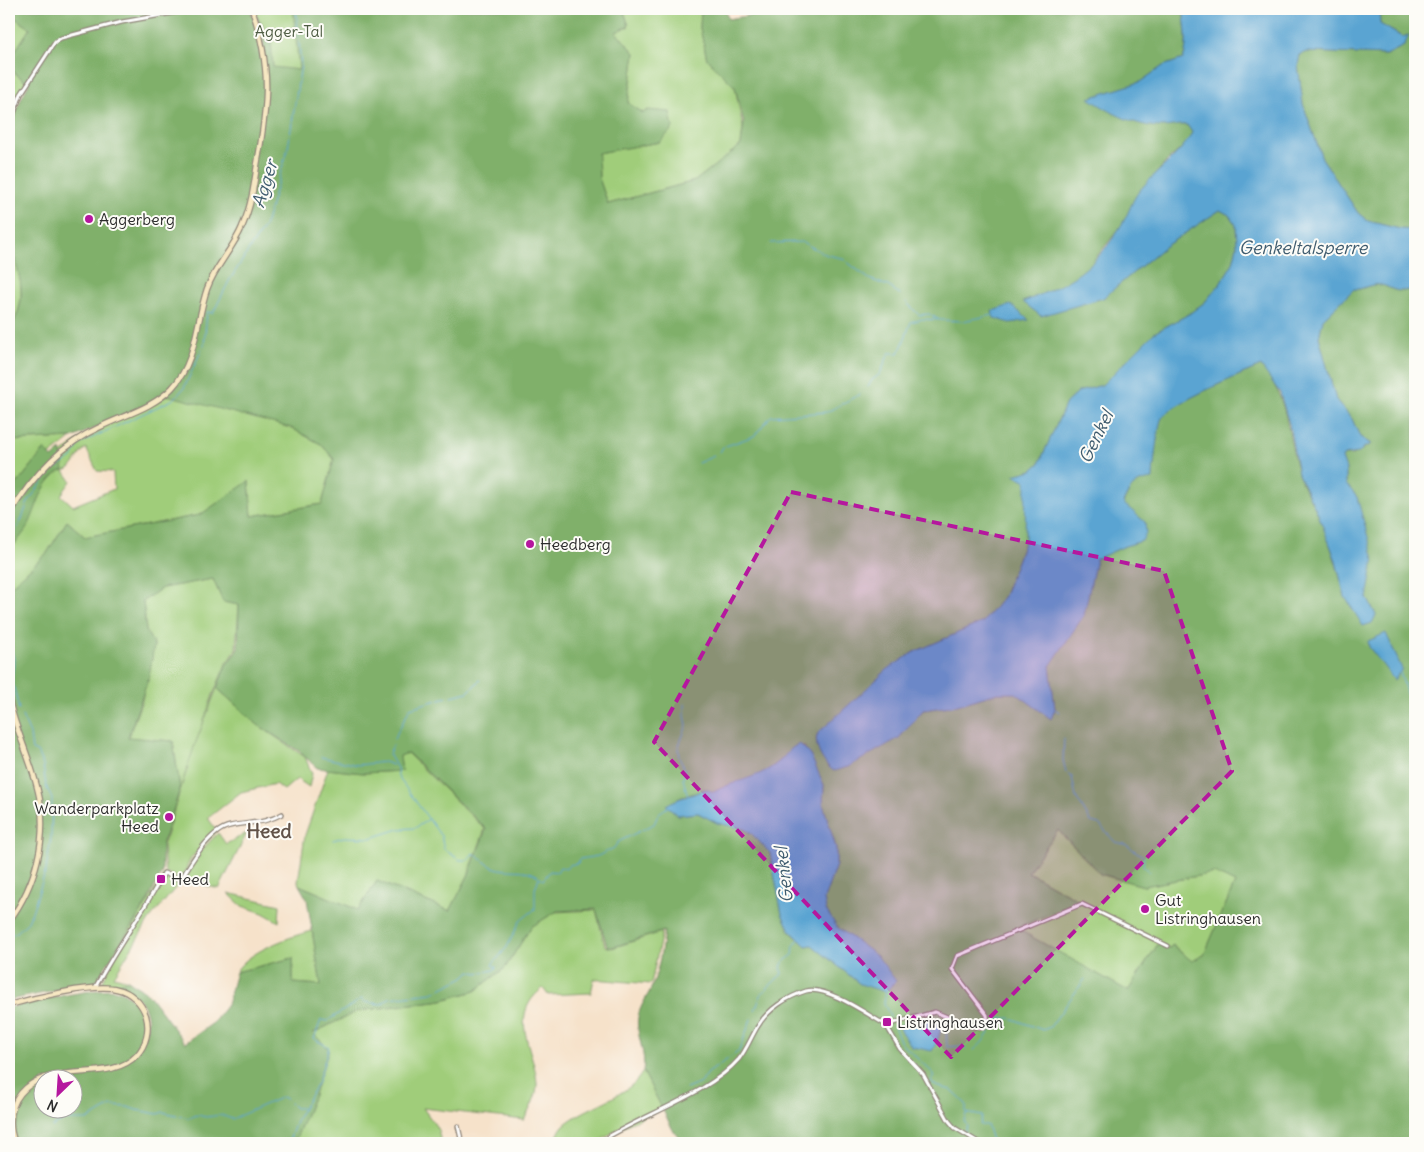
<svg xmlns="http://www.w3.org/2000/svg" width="1424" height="1152" viewBox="0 0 1424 1152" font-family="Delius,sans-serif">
	<rect width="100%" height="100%" fill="#fdfcf7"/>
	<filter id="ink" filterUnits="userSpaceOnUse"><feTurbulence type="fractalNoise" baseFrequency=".02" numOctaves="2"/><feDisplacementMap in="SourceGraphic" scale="10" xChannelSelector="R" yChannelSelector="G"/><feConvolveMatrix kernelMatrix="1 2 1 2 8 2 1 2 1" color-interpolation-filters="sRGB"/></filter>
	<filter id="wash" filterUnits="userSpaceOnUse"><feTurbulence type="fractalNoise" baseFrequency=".0096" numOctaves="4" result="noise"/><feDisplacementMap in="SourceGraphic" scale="20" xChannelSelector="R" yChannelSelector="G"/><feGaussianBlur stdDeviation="1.12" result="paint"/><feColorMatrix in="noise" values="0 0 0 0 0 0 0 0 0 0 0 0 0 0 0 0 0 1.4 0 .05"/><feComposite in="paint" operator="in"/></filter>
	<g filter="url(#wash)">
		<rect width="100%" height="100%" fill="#f6e2ca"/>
		<g fill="#a0cd7a" stroke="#667c52" fill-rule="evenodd">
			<path d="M253,9H307L309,59L179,396L291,428L321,444L334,459L322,504L252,516L249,482L200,515L85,537L67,521L47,553L9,588V522L53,461L81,438L129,415L273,70L267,34ZM86,448L97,471L113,472L114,489L73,506L61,495L71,481L64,471C77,467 76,455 86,448Z"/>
			<path d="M623,9H701L700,28L707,59L735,87L743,127L741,145L695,181L608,204L599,178L598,152L660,142L643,113L628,103L635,53L615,32L629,26Z"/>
			<path d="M9,14L30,28L9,61Z"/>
			<path d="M9,68L27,83L14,105L9,123Z"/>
			<path d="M10,237C19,273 30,297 9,331Z"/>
			<path d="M72,438L49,456L45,449L9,494V441Z"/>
			<path d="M213,579L223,602L239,605L236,649L226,664L213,695L180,789L173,741L128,738L142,700L154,645L146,631L143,601L162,588Z"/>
			<path d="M217,688L258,725L305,757L312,774L309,787L297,779L284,790L275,784L241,792L208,818L217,831L191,858L181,879L165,872L163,846L174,810L194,747Z"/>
			<path d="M407,753L485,829L468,876L450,911L377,881L358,910L299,885L298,882L305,835L328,769L363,773L402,771L399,756Z"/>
			<path d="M1058,830L1100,874L1144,886L1214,873L1235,883L1204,955L1192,962L1173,945L1170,948L1158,944L1128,991L1015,928L1080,901L1028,872Z"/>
			<path d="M218,833L226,844L247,833L219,889L182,879L193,859Z"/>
			<path d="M164,874L181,881L149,920L114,976L128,980L113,985L102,983C119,943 144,912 164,874Z"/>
			<path d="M228,893L280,905L279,922L263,913L242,906Z"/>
			<path d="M596,910L605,946L612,948L662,932L651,984L594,979L591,993L548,995L543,988C506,1016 535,1048 537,1084C537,1096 530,1109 524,1120L423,1108L438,1129L441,1143H294L314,1095L313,1033L358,1011L442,1000L475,991L505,968L531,927L555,912Z"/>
			<path d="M312,931L321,985L293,983V958L236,972C246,952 291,936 312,931Z"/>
			<path d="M643,1071L662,1108L618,1129L597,1143H554C557,1138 559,1130 563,1126C584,1106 631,1097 643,1071Z"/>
		</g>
		<g fill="#80b06a" stroke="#566e4a" fill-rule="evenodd">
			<path d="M9,9H250L261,39L263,71L265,70L263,38L256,16L271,41L273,67L299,70L293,9H623L629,26L616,32L635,53L628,103L643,113L648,110L670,112L673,128L660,142L598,153L599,178L608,204L695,181L741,145L744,123L735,87L707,59L700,28L701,9H725L728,19L789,9H1183C1185,25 1189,43 1183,59L1163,66L1140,82L1090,98L1164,127L1174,124L1187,125L1192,132L1189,142L1168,160L1137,195L1123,224L1089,266L1070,282L1023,302L1103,298L1164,247L1220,210L1229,215L1236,225L1237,246L1233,263L1220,284L1205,302L1189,314L1154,333L1102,385L1078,392L1066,403L1039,464L1032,470L1015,475L1027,481L1025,540L1004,596L983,622L914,652L818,733C812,744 823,757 828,767L899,738L923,710L957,705L997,693H1016L1050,718L1055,709L1050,666L1084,615L1096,559L1125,546L1142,541L1145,522L1123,504C1130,487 1135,481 1153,478C1153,469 1158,423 1162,417C1172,403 1242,374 1261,366C1289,397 1287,435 1298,473C1302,487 1312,500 1318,514C1330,541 1338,569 1345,597L1376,615L1367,598L1369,585L1357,497L1346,484V470L1342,458L1344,455H1353L1371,444L1360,437L1352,419L1336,400L1319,337L1323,319L1354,289C1362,290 1366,286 1373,285C1390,282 1391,297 1415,288V1143H684L673,1130L643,1071C647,1053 635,1035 638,1017C640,1005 649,995 653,984C659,967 662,949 664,931L613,947L607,946L596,909L557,911L531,927L505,968L475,991L442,1000L358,1011L313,1033L329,1049L314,1095L294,1143H9V1008C27,1003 101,986 116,990C128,993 135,1002 143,1011L144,1038C155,1009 140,994 113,985L128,980L149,995L185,1043L213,1023L227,1005L236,972L293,958V983L321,985L307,899L299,885L358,910L377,881L450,911L468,876L486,829L408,753L400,756L402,771L363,773L317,768L299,751L258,725L217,688L226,665L238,649L239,605L223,602L213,579L162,588L143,601L146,631L154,645L149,677L128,737L173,741L180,789L162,845V872L146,904L95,983L9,1000V588L47,553L67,521L85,537L200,515L249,481L252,516L322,504L334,459L321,444L291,428L167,395L153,404L72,438L9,441V331C34,291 14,272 9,232C7,219 9,204 9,190C9,146 6,124 29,84L9,68V61L30,28L9,14ZM796,745L804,746L824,785L823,804L836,848V865L824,899L826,910L837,927L878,957L860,984L812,945L806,946L790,931L782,914L770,853L751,833L744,829L717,823L698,813L678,815L669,806C678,795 693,795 705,789L714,792C727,784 741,782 755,777C772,771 784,757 796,745ZM1058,830L1100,874L1144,886L1214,873L1235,883L1204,955L1192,961L1172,945L1170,948L1158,944L1128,991L1016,928L1080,901L1028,872ZM42,1080H72V1110H42Z"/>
			<path d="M1379,9H1415V230L1400,229L1368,221L1358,213L1322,158L1303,104L1298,65L1300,55L1306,52L1387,55L1404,46L1408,35L1403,37L1380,24Z"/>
			<path d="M45,449L52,458L61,450L64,470C43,477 38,505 30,522C26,532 16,542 9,551V494Z"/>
		</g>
		<g fill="#5aa4d2" stroke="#42687e">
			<path d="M1183,9H1379L1380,24L1402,37L1409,35L1404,46L1386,55L1306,52L1300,55L1298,65L1303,104L1322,158L1358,213L1368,221L1400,229L1415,230V288C1391,297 1390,282 1373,285C1366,286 1361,290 1354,289L1323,319L1319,337L1336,400L1352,419L1360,437L1371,444L1363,448L1359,453L1344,455L1342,458L1346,469V484L1357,497L1374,559L1367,598L1376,615L1372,623L1363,626L1345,597L1335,558L1318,514L1298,474L1289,424L1280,393L1261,366C1242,374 1171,403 1162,418C1158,424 1153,469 1153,479C1135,481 1130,487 1123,503L1145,522L1146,533L1142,541L1125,546L1096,559L1084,615L1050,666L1055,709L1051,719L1016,693H997L957,705L923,710L899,738L848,767L834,771C824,765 812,745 818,733L888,669L914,652L983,622L1004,596L1025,540L1026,481L1014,475L1032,470L1039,464L1066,403L1078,392L1102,385L1154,333L1189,314L1205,302L1220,284L1233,263L1237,246L1236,225L1229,215L1220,210L1164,247L1103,298L1041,316L1023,302C1070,283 1095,269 1122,224C1128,215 1131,203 1137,194C1150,176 1187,149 1192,132L1187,125C1178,124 1171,127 1163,127C1136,127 1111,113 1089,98L1140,82L1163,66L1183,59C1189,43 1185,25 1183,9Z"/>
			<path d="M1011,305L1029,320L1010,323L994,318L992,311Z"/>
			<path d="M1386,633L1402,669L1394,680L1369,647L1368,641Z"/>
			<path d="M800,744L810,754L824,785L823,804L836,848V865L824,899L826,910L837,927L878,957L896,981L885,992L860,984L812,945L806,946L790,930L782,914L770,853L751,833L744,829L717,823L698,813L678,815L666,805C679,797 692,796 705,789L714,792C734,780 757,779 776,764C785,758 790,746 800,744Z"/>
			<path d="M933,1018L941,1029L937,1042L932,1051L912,1047L901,1032L900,1025Z"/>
		</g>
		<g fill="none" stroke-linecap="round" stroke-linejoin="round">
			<g stroke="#5aa4d2" stroke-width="1">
				<path d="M771,243L802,242L827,255L842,258L869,279L888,286L901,295"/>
				<path d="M906,302L919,315L929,314L938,319"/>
				<path d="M204,346L207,312L213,313L229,281L265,225L288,148L301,65L296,9"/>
				<path d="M868,387L872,380L880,374L889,353H898L900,351L911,322L922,319L962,321L994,315"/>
				<path d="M720,452L723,447L754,436L771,416L827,412L860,394"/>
				<path d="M698,463L714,456"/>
				<path d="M9,541L21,521L28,502L50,471L72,458L79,444L174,399L184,388L202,349"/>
				<path d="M9,639L14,660L12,679L19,710"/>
				<path d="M1400,672L1407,695L1415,700"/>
				<path d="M452,696L468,692L480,680"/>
				<path d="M685,704V716L687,725L678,748L679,758L685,769L683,779L688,796"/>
				<path d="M1055,709L1060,712"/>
				<path d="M394,739L410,708L447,697"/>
				<path d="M1064,739L1063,760L1066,772L1072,777L1076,797L1091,822L1099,824L1115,842L1125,844L1144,857L1143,865L1150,872"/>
				<path d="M393,745L389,754L397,768L398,777L441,836L444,849L460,860H468L473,853C480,857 486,864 493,867C506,873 527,867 538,876"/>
				<path d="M321,757L358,765L384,762L393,765"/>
				<path d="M333,840L344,837L371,838L399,829L415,828L429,819"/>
				<path d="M9,935L16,933L27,923L32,912L46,870L51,838L52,799L46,786L43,765L37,752L32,750L30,734L22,716"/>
				<path d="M886,991L884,1003L890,1017"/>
				<path d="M755,1010L762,993L782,974C779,963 784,961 793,955L794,946L799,939"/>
				<path d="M934,1019L938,1018L946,1027L947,1047L960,1046L966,1049"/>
				<path d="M894,1026L901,1043L934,1074L931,1082L936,1086L951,1090L966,1104V1113L982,1116L980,1125H987L993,1143"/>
				<path d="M974,1050C985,1042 990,1030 998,1019L1010,1018L1043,1030L1050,1027L1085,979"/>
				<path d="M686,1089L701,1083L708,1073L739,1051L751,1019"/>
				<path d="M290,1103L295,1108H302"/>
				<path d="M52,1127L65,1120H87L111,1106L128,1107L136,1110L158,1114L163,1112L189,1118L197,1115L206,1117L221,1115L232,1119L282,1097L286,1099"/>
				<path d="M964,1131L967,1125L964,1121L966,1114"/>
				<path d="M288,1143L297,1119L318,1082L329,1047L314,1039L321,1020L327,1021L363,998L364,1002L382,1004L389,998L432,993L464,977L470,971L477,973L494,970L496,967L492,965L507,947L520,921L535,909V889L539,877L543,880L550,871L557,872L560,867L566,869L569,865L578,863L580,859L598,856L614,848L618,842L654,824L659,813L669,806"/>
				<path d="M958,1143L961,1138"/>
			</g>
		</g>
	</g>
	<g filter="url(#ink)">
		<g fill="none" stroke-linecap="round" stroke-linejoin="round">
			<defs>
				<g id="minor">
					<path d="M9,127L21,94L55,42L61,38L122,22L196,9"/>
					<path d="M95,988C116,948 143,913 164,873L181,880C190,863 210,830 230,826C248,822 265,824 282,814"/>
					<path d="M886,1025L935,1012L964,1024L983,1028L988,1024L987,1015L952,969L957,956L1082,904L1168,946"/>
					<path d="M886,1025L900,1049L923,1074L949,1121L955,1128L980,1143"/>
					<path d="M458,1126L462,1143"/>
					<path d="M598,1143C639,1116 708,1095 739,1059C747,1049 751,1037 758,1026C768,1009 787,997 806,991C826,985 868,1015 886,1025"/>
				</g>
				<g id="secondary">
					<path d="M9,515C31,478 60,445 100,427C124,415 153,408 172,388C197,362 196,321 207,289C215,266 233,249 242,227C251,207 254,186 257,165C268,104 272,68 252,9"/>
					<path d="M9,700C16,731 31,760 38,791C49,835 36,885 9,921"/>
					<path d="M9,1005C33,998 94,983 117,989C131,992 142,1003 146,1016C150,1030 146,1045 137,1055C111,1083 55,1062 26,1088C10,1102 7,1124 15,1143"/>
				</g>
			</defs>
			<use href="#minor" stroke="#90867a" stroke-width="5.5"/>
			<use href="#secondary" stroke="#90867a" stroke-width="7"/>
			<use href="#minor" stroke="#fff" stroke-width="3"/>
			<use href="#secondary" stroke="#f7e8c3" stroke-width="4.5"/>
		</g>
	</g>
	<path fill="#b5179e" fill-opacity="0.2" stroke="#b5179e" stroke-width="4" stroke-dasharray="10 6" stroke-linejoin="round" d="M791,492L1164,571L1232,771L951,1057L654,742Z"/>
	<g fill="#b5179e" stroke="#fdfcf7" stroke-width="2">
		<circle cx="89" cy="219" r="5"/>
		<circle cx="530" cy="544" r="5"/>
		<circle cx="169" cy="817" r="5"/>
		<rect x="156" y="874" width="10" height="10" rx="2.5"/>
		<circle cx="1145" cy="909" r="5"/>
		<rect x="882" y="1017" width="10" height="10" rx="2.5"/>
	</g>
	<g text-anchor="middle" stroke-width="4" stroke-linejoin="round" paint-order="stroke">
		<g font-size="16" fill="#4e5c43" stroke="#fdfcf7">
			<text x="289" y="37">Agger-Tal</text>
		</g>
		<g font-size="16" fill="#2b2b2b" stroke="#fdfcf7" text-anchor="start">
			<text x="99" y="225">Aggerberg</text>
			<text x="540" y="550">Heedberg</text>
			<text x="159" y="814" text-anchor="end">Wanderparkplatz<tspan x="159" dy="18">Heed</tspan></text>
			<text x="171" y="885">Heed</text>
			<text x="1155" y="906">Gut<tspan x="1155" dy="18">Listringhausen</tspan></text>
			<text x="897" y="1028">Listringhausen</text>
		</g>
		<g font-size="18" font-style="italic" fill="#3e5b6e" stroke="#fdfcf7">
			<text transform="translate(265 184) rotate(-73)" y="6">Agger</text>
			<text x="1303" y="254">Genkeltalsperre</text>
			<text transform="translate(1096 437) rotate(-64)" y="6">Genkel</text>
			<text transform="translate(784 875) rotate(-96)" y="6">Genkel</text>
		</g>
		<g font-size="19" font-weight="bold" fill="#625349" stroke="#fdfcf7">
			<text x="269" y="838">Heed</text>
		</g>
	</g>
	<rect width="1424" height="1152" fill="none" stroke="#fdfcf7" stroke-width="30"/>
	<g transform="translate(58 1094) rotate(205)"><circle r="24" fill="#fdfcf7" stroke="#a9a8a5"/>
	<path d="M0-4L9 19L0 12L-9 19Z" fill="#b5179e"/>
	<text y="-8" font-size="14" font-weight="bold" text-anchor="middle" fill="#2b2b2b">N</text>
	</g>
</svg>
